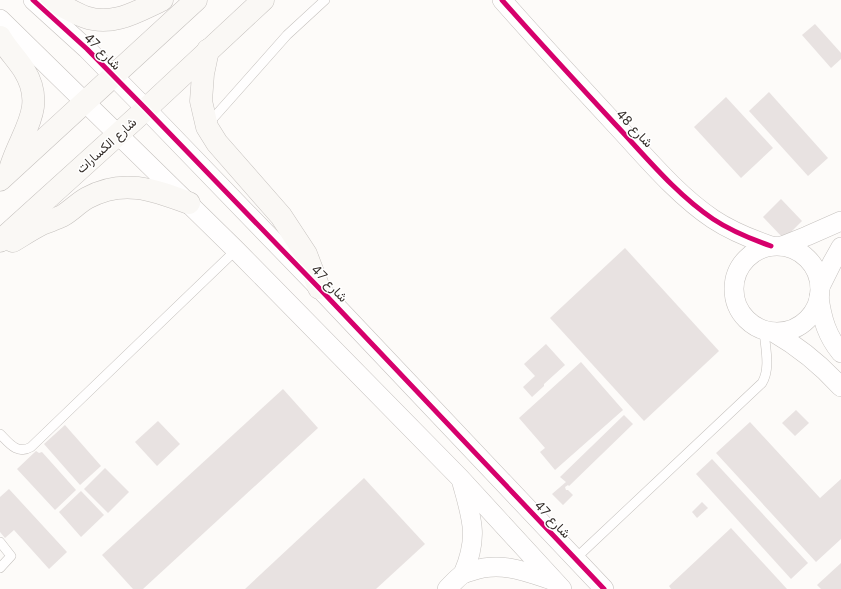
<svg xmlns="http://www.w3.org/2000/svg" width="841" height="589" viewBox="0 0 841 589" font-family="Inter,Vazirmatn,sans-serif">
	<rect width="100%" height="100%" fill="#fdfbf9"/>
	<g fill="#e8e2e1">
		<path d="M815,24L841,53V59L831,68L802,35Z"/>
		<path d="M769,92L828,158L808,176L749,111Z"/>
		<path d="M726,97L773,148L741,178L694,127Z"/>
		<path d="M781,199L802,221L784,239L763,217Z"/>
		<path d="M625,248L719,351L644,421L550,318Z"/>
		<path d="M546,344L565,365L544,384V386L532,397L523,387L535,376L524,364Z"/>
		<path d="M581,362L623,410L555,470L540,452L545,448L519,418Z"/>
		<path d="M283,389L318,428L143,589H133L102,555Z"/>
		<path d="M796,410L809,423L795,436L782,423Z"/>
		<path d="M624,415L633,424L569,486L568,485L565,487L566,490H568L573,495L563,505L552,494L566,482L560,477Z"/>
		<path d="M158,421L180,444L157,466L135,442Z"/>
		<path d="M750,422L820,498L841,479V539L816,562L716,453Z"/>
		<path d="M65,425L101,466L80,485L44,444Z"/>
		<path d="M36,451L39,453L42,452L76,490L55,510L17,469Z"/>
		<path d="M712,459L808,563L791,579L696,474Z"/>
		<path d="M105,468L129,492L108,513L84,489Z"/>
		<path d="M364,478L425,544L376,589H245Z"/>
		<path d="M9,489L67,552L49,569L14,530L5,538L0,532V497Z"/>
		<path d="M81,491L104,515L81,537L59,512Z"/>
		<path d="M702,502L708,508L697,518L692,512Z"/>
		<path d="M731,528L787,589H671L669,586Z"/>
		<path d="M841,563V589H821L817,585Z"/>
	</g>
	<g fill="none" stroke-linecap="round" stroke-linejoin="round">
		<defs>
			<g id="lane">
				<path d="M208,124L287,35L325,0"/>
				<path d="M0,434C9,443 17,455 31,447L236,250"/>
				<path d="M0,542L11,556L0,568"/>
				<path d="M575,559L762,383C771,368 765,347 764,330"/>
			</g>
			<g id="street">
				<path d="M33,0L87,49L146,109L319,288L604,589"/>
				<path d="M502,0C539,42 577,83 615,124C646,157 676,194 713,219C731,231 751,239 771,246"/>
				<path d="M0,19L236,250L460,478L562,589"/>
				<path d="M782,246L807,236L841,221"/>
				<circle cx="777" cy="289" r="43"/>
				<path d="M820,287L832,263L841,247"/>
				<path d="M819,297C822,319 827,336 841,353"/>
				<path d="M773,332C799,347 821,365 841,387"/>
				<path d="M462,483C472,519 479,537 463,574"/>
				<path d="M447,589C452,584 457,578 463,574C465,573 469,572 472,571C501,561 527,572 554,581"/>
			</g>
			<g id="secondary">
				<path d="M52,0C63,6 74,13 85,17C113,27 138,11 162,0"/>
				<path d="M0,37C7,49 17,59 24,70C47,107 22,131 11,166"/>
				<path d="M208,50L203,74L201,101L207,127L217,143L281,216L306,254L319,288"/>
				<path d="M0,180L196,0"/>
				<path d="M0,241L146,109L263,0"/>
				<path d="M13,241C23,235 32,229 42,224C49,221 56,219 62,216C71,211 78,203 87,198C123,178 154,190 189,203"/>
			</g>
		</defs>
		<use href="#lane" stroke="#c5c1be" stroke-width="10"/>
		<use href="#street" stroke="#c5c1be" stroke-width="20"/>
		<use href="#secondary" stroke="#c5c1be" stroke-width="23"/>
		<use href="#lane" stroke="#fffefe" stroke-width="9"/>
		<use href="#street" stroke="#fffefe" stroke-width="19"/>
		<use href="#secondary" stroke="#faf8f5" stroke-width="22"/>
		<defs>
			<g id="cycleway">
				<path d="M33,0L87,49L146,109L319,288L604,589"/>
				<path d="M502,0C539,42 577,83 615,124C646,157 676,194 713,219C731,231 751,239 771,246"/>
			</g>
		</defs>
		<use href="#cycleway" stroke="#fff" stroke-width="8"/>
		<use href="#cycleway" stroke="#d6006c" stroke-width="5"/>
	</g>
	<g text-anchor="middle" stroke-width="3" stroke-linejoin="round" paint-order="stroke">
		<g font-size="13" fill="#342d29" stroke="#fff">
			<text transform="translate(103 51) rotate(45)" y="5">شارع 47</text>
			<text transform="translate(635 128) rotate(47)" y="5">شارع 48</text>
			<text transform="translate(106 145) rotate(-42)" y="5">شارع الكسارات</text>
			<text transform="translate(330 283) rotate(46)" y="5">شارع 47</text>
			<text transform="translate(553 519) rotate(47)" y="5">شارع 47</text>
		</g>
	</g>
</svg>
